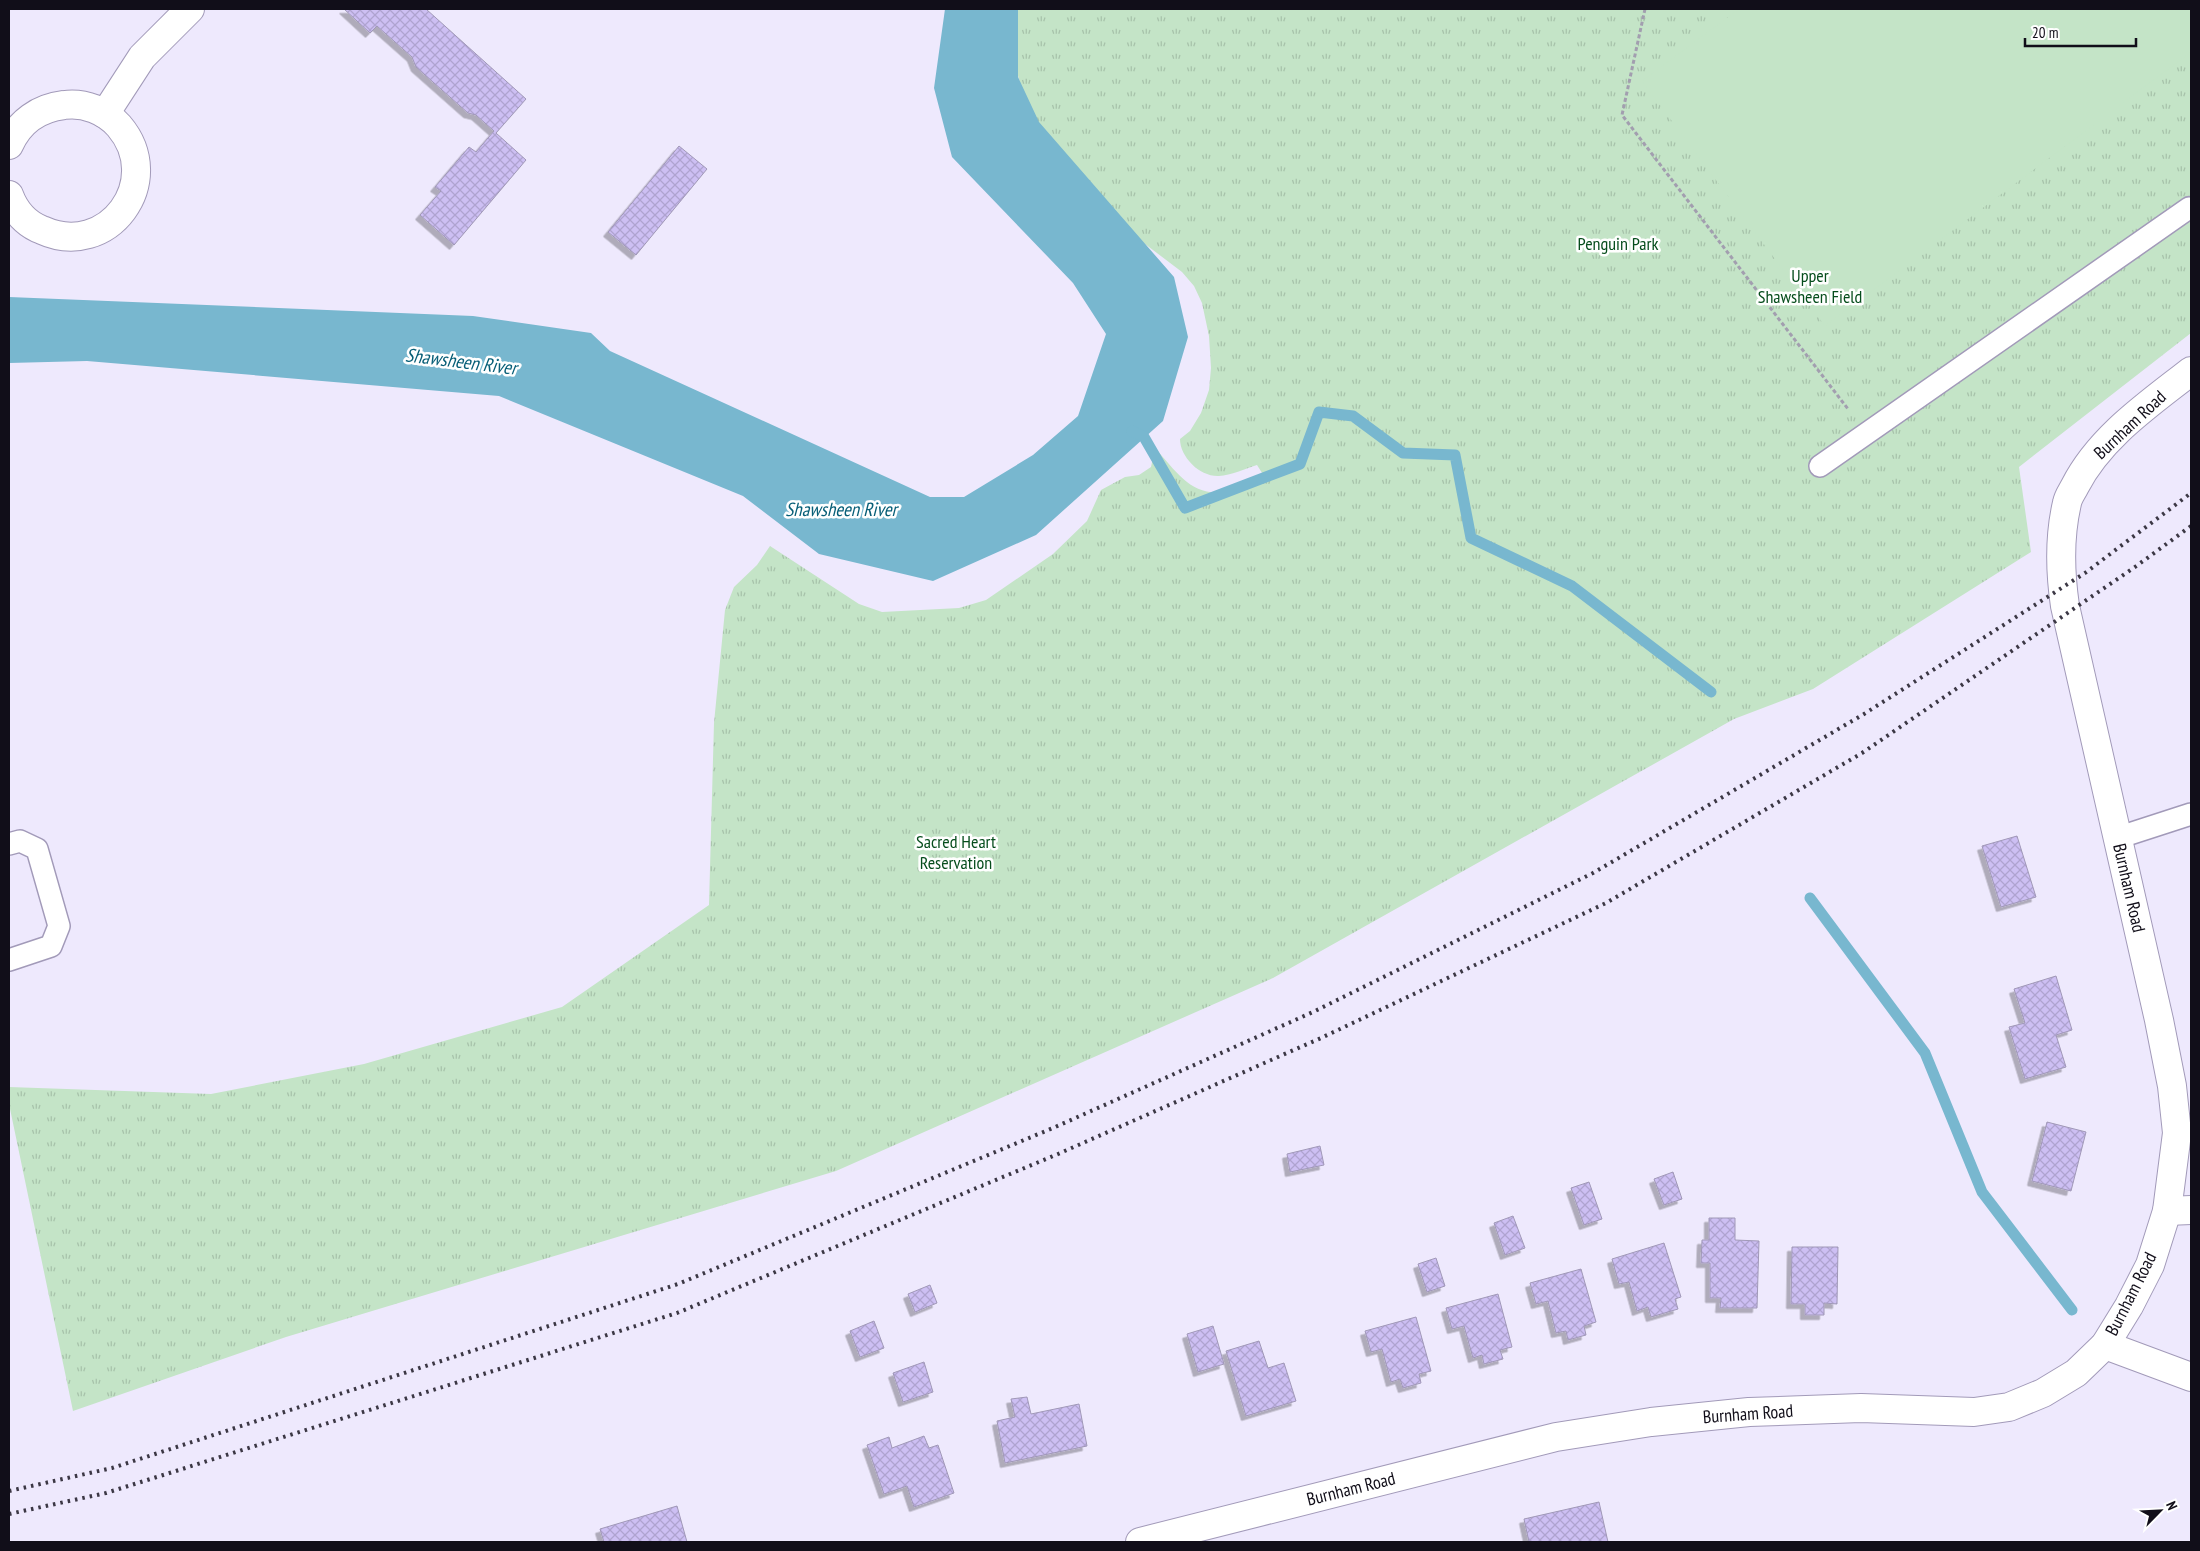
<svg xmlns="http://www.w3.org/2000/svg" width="2200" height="1551" viewBox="0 0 2200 1551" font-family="'PT Sans Narrow',sans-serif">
	<defs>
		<pattern id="park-tufts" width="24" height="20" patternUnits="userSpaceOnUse" patternTransform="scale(1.25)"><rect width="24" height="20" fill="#c4e4c7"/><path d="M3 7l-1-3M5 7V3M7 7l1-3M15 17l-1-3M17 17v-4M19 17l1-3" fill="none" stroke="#a7c2aa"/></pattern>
		<pattern id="building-cross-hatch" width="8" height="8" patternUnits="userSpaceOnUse" patternTransform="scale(1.25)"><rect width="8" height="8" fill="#cdbff3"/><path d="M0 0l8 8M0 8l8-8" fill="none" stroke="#afa3d0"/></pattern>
		<filter id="shadow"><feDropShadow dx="-4.5" dy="4.5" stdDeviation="0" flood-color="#0004"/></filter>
	</defs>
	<rect width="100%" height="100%" fill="#eee9fd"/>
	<path fill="url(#park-tufts)" d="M998,9H2191V333L2019,467L2031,552L1813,689L1734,719L1273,978L836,1171L286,1337L73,1411L9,1104V1087L211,1094L364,1064L562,1007L709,905L714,723L725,610L734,587L757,565L770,546L859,604L882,612L959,608L986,600L1053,554L1087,521L1101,490L1125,477L1139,475L1151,467L1155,448C1180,476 1195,502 1237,489C1247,486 1257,484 1264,476L1257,465C1245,469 1231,475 1219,476C1200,477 1180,457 1180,439L1190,431L1201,413L1209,390L1211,368L1209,336L1202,303L1194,286L1182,272L1116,222L1042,156Z"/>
	<path fill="#c4e4c7" d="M1739,9H2191V52L1825,326L1642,81Z"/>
	<path fill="#78b7cf" d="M945,9H1018V77L1039,122L1174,277L1188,337L1163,421L1036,535L933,581L819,554L743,496L499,396L87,361L9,363V297L473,316L591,333L610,351L930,497H964L1033,455L1078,416L1106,334L1073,283L952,157L934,88Z"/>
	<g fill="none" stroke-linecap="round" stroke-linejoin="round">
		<g stroke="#78b7cf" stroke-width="11">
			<path d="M1132,431L1144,437L1185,508L1300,464L1319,412L1353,416L1403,453L1455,455L1471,538L1572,586L1711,692"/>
			<path d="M1810,898L1925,1053L1982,1192L2072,1310"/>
		</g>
	</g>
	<g fill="url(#building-cross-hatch)" stroke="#a098b7" filter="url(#shadow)">
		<path d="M344,9H426L526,99L496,133L526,160L454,245L420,215L441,191L435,187L469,147L476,152L494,131L476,115L468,113L416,67L412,57L377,26L370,33Z"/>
		<path d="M679,146L707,169L636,255L608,232Z"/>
		<path d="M2017,836L2036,897L2001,907L1982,846Z"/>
		<path d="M2056,976L2072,1030L2056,1035L2066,1067L2025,1079L2009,1027L2025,1023L2014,989Z"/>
		<path d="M2047,1122L2086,1132L2071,1191L2032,1181Z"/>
		<path d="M1320,1146L1324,1165L1290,1172L1287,1154Z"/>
		<path d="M1673,1172L1682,1199L1664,1205L1654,1179Z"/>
		<path d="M1589,1182L1602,1219L1584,1225L1571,1188Z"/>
		<path d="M1513,1216L1525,1248L1505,1255L1494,1223Z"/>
		<path d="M1709,1218H1735V1240L1759,1241L1757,1308H1720L1721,1298H1710V1263H1701L1702,1240H1709Z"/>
		<path d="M1664,1243L1681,1297L1675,1299L1678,1309L1651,1317L1648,1307L1637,1311L1629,1282L1619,1284L1612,1259Z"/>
		<path d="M1792,1247H1838L1837,1304L1824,1303V1315H1805V1304H1791Z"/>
		<path d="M1436,1258L1445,1286L1427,1292L1418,1264Z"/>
		<path d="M1581,1269L1596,1322L1584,1326L1586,1335L1568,1340L1566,1331L1556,1333L1548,1301L1536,1304L1530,1283Z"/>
		<path d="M930,1285L937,1303L915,1312L908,1294Z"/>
		<path d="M1498,1294L1512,1347L1500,1350L1503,1359L1484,1364L1482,1355L1473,1358L1464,1326L1452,1329L1446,1308Z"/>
		<path d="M1416,1317L1431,1371L1419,1374L1421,1383L1403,1388L1400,1379L1391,1382L1382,1349L1371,1352L1365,1331Z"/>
		<path d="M874,1321L884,1348L860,1357L850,1331Z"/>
		<path d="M1213,1326L1224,1364L1198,1372L1187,1334Z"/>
		<path d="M1259,1341L1268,1368L1284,1363L1296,1401L1246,1416L1226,1351Z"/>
		<path d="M924,1362L933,1392L903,1402L893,1373Z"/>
		<path d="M1027,1397L1031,1414L1079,1404L1087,1446L1005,1463L997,1421L1015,1417L1011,1399Z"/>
		<path d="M924,1436L929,1448L938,1445L954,1493L914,1507L907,1486L884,1494L867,1445L889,1437L892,1448Z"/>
		<path d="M1599,1502L1608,1542H1529L1524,1519Z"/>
		<path d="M677,1506L687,1542H604L600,1529Z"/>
	</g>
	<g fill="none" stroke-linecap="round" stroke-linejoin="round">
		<defs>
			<g id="service">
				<path d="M1820,466L2189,208L2191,209"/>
				<path d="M2117,838L2191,814"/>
				<path d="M9,844L20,841L37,849L59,926L51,946L9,960"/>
			</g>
			<g id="minor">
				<path d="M105,114L142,57L190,9"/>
				<path d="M9,145C19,122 39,108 64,105C84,102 106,111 119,126C166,181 108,260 42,230C26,224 15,211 9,195"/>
				<path d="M2167,1211L2191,1210"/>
				<path d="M2105,1345L2191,1377"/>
				<path d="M1140,1542L1556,1437L1651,1422L1749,1412L1861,1408L1974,1412L2009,1407L2043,1393L2076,1373L2105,1345L2129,1306L2150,1265L2167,1211L2177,1133L2172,1086L2159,1020L2065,606C2060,572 2059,537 2067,503C2068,497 2072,492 2075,486C2100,437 2149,404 2191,371"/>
			</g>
		</defs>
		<use href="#service" stroke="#a29ab9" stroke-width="24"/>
		<use href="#minor" stroke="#a29ab9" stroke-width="30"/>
		<path stroke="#a29eaf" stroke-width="3" stroke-dasharray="4 2.5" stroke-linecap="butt" d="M1645,9L1622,115L1848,409"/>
		<use href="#service" stroke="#fff" stroke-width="21"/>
		<use href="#minor" stroke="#fff" stroke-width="28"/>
		<g stroke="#3b3744" stroke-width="4" stroke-dasharray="2.5 5" stroke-linecap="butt">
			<path d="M9,1491L112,1468L678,1284L1053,1128L1313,1012L1593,873L1864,714L2085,573L2191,493"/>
			<path d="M9,1514L106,1493L677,1313L1058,1154L1321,1038L1606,903L1862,753L2135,567L2191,526"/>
		</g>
	</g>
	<g text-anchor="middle" stroke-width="5" stroke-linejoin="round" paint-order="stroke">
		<g font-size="18" fill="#064d1c" stroke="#fff">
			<text x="1618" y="250">Penguin Park</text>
			<text x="1810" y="282">Upper<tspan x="1810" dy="21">Shawsheen Field</tspan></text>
			<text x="956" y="848">Sacred Heart<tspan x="956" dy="21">Reservation</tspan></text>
		</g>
		<g font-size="18" fill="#110e19" stroke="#fff">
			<text transform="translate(2130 425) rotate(-43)" y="6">Burnham Road</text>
			<text transform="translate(2129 888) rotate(77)" y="6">Burnham Road</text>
			<text transform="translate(2131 1294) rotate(-63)" y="6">Burnham Road</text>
			<text transform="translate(1748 1414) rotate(-4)" y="6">Burnham Road</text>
			<text transform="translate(1351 1489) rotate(-14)" y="6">Burnham Road</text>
		</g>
		<g font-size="19" font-style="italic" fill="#075e77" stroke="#fff">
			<text transform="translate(461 361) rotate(7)" y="7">Shawsheen River</text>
			<text x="841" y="516">Shawsheen River</text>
		</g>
	</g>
	<rect width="2200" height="1551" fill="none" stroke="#110e19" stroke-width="20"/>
	<g transform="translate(2160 1511) rotate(66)" stroke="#ffffff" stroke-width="4" paint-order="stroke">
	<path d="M0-4L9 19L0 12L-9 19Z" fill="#110e19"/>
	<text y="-8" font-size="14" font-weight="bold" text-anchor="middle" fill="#110e19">N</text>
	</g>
	<path d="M2025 38v8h111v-8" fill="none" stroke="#110e19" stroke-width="2.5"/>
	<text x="2032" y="38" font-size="15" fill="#110e19" stroke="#ffffff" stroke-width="4" paint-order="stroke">20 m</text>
</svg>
